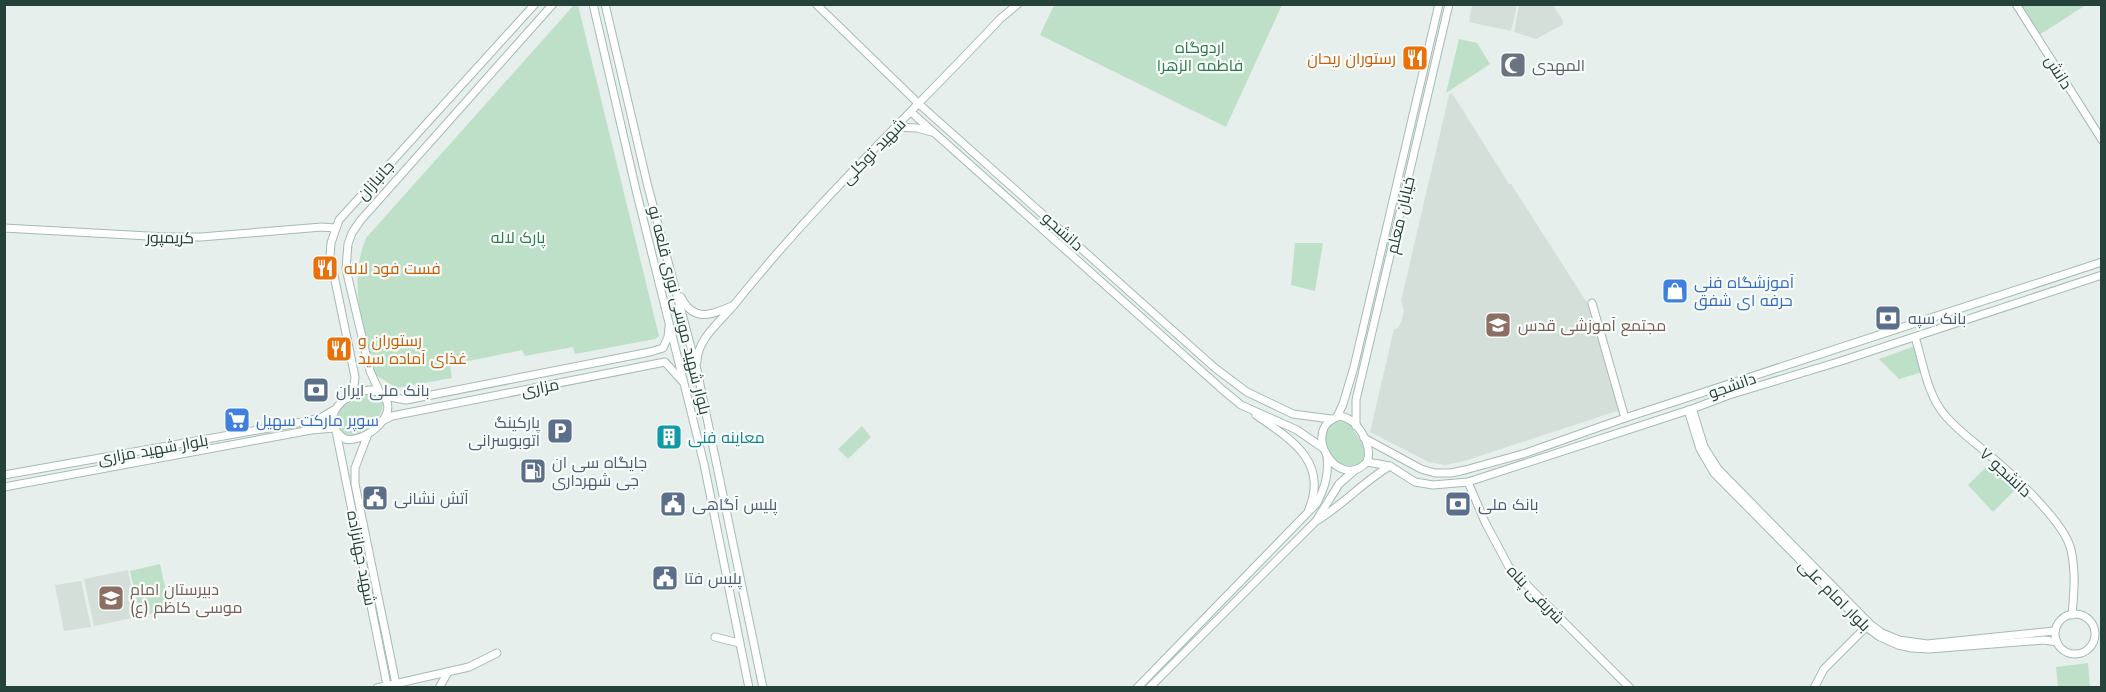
<svg xmlns="http://www.w3.org/2000/svg" width="2106" height="692" viewBox="0 0 2106 692" font-family="Jost,Cairo,sans-serif">
	<rect width="100%" height="100%" fill="#e6efeb"/>
	<g fill="#d4dfda">
		<path d="M1472,5H1517L1511,31L1469,22Z"/>
		<path d="M1519,5H1553L1563,20L1562,25L1536,39L1514,32Z"/>
		<path d="M1452,93L1509,184H1511L1593,312L1620,410L1464,461L1445,465L1429,462L1370,432L1394,329L1398,328L1401,322L1404,311L1401,301L1449,95Z"/>
		<path d="M128,570L137,617L94,626L84,579Z"/>
		<path d="M81,581L91,627L64,631L55,585Z"/>
	</g>
	<g fill="#bfe0c8">
		<path d="M574,5H578L659,336L655,339L575,354L573,347L525,356L522,350L450,365L452,378L397,388L374,374C364,326 347,286 366,238Z"/>
		<path d="M1054,5V4L1282,5L1226,127L1040,35Z"/>
		<path d="M2020,5H2086L2039,35Z"/>
		<path d="M1459,39L1477,43L1490,64L1446,93Z"/>
		<path d="M1295,243H1323L1315,291L1291,285Z"/>
		<path d="M1915,346L1923,372L1899,379L1879,359Z"/>
		<path d="M366,394C400,391 375,434 355,435C341,437 332,420 341,409C347,403 357,397 366,394Z"/>
		<path d="M1339,421L1349,423L1364,446L1365,458L1358,465C1338,469 1326,454 1325,435L1333,423Z"/>
		<path d="M862,426L871,437L848,459L838,449Z"/>
		<path d="M1988,465H1992L2016,489L1993,512L1968,485Z"/>
		<path d="M160,564L170,609L140,616L130,571Z"/>
		<path d="M2088,663L2090,687H2058L2056,667Z"/>
	</g>
	<g fill="none" stroke-linecap="round" stroke-linejoin="round">
		<defs>
			<g id="secondary">
				<path d="M593,4L636,190L704,464L749,688"/>
				<path d="M605,4L648,187L697,370L763,688"/>
				<path d="M816,4L919,104L1215,368L1247,392L1293,414L1331,419"/>
				<path d="M2016,4L2102,140"/>
				<path d="M911,112L1224,391L1241,405L1297,430L1323,448"/>
				<path d="M896,127L917,128L932,132"/>
				<path d="M4,228L166,237H201L322,227L335,228"/>
				<path d="M681,297C694,324 714,314 734,305C721,321 697,339 697,362"/>
				<path d="M1592,303L1625,418"/>
				<path d="M734,305C815,203 911,114 1000,19L1018,4"/>
				<path d="M1915,337C1923,362 1927,394 1944,414C1956,429 1973,441 1988,454C2011,473 2065,522 2071,550C2076,572 2074,593 2072,615"/>
				<path d="M372,390C410,402 371,444 345,439C314,418 347,390 372,390Z"/>
				<path d="M380,393L370,371L346,269L348,244L352,233L360,221L553,4"/>
				<path d="M384,396L406,400L650,352L663,348L668,337L669,327"/>
				<path d="M348,398L354,386L355,377L330,256L331,243L339,220L535,4"/>
				<path d="M1688,410L1700,449L1714,473L1866,627L1880,637L1898,645L1912,648L1929,649L2044,640L2057,642"/>
				<path d="M1693,411L1704,447L1718,469L1870,624L1882,633L1899,640L1927,644L2055,631"/>
				<path d="M1256,415C1289,438 1329,461 1309,509"/>
				<path d="M1340,416C1358,419 1373,445 1367,462C1338,493 1298,428 1340,416Z"/>
				<path d="M1337,417L1343,404L1354,367L1439,4"/>
				<path d="M382,421L392,416L665,362L682,381"/>
				<path d="M1356,426V400L1449,4"/>
				<path d="M336,431L387,685"/>
				<path d="M368,434L355,468V484L396,684L399,688"/>
				<path d="M1364,438L1421,469L1435,473H1451L1465,470L1526,453L1625,418L2102,262"/>
				<path d="M1367,462L1390,466L1415,482L1433,485L1468,482L1692,409L1729,395L1838,362L2102,275"/>
				<path d="M4,475L308,421L322,417L334,410"/>
				<path d="M1468,482L1485,522L1509,567L1630,688"/>
				<path d="M4,487L311,430L334,428"/>
				<path d="M1318,520C1344,504 1364,481 1390,466"/>
				<circle cx="2075" cy="634" r="20"/>
				<path d="M715,637L739,643"/>
				<path d="M377,688L469,667L497,653"/>
				<path d="M439,688L448,672"/>
				<path d="M1137,688L1317,503C1325,487 1329,474 1327,456"/>
				<path d="M1149,688L1316,521L1339,484L1355,470"/>
				<path d="M1814,688L1824,669L1868,625"/>
			</g>
		</defs>
		<use href="#secondary" stroke="#a4bbb3" stroke-width="9"/>
		<use href="#secondary" stroke="#fff" stroke-width="7"/>
	</g>
	<defs>
		<symbol id="restaurant-square" viewBox="-11 -11 22 22"><rect x="-9" y="-9" width="18" height="18" rx="4" fill="#e8710a" stroke="#f7fbf9"/><path d="M-5-6h1v4h1v-4h1v4h1v-4h1v5L-1.5 .5V6h-2V.5L-5-1ZM5-6V6H3V1.5H1.5Q1.5-4 5-6Z" fill="#fff"/></symbol>
		<symbol id="mosque-square" viewBox="-11 -11 22 22"><rect x="-9" y="-9" width="18" height="18" rx="4" fill="#6b7280" stroke="#f7fbf9"/><path d="M3.5-4.9A6 6 0 1 0 3.5 4.9A5 5 0 1 1 3.5-4.9Z" fill="#fff"/></symbol>
		<symbol id="shop-square" viewBox="-11 -11 22 22"><rect x="-9" y="-9" width="18" height="18" rx="4" fill="#3f7fe0" stroke="#f7fbf9"/><path d="M-5-2.5h2.3a2.7 3.5 0 0 1 5.4 0H5L5.5 6h-11ZM-1.5-2.5h3a1.5 2.3 0 0 0-3 0Z" fill="#fff"/></symbol>
		<symbol id="bank-square" viewBox="-11 -11 22 22"><rect x="-9" y="-9" width="18" height="18" rx="4" fill="#5c6f8a" stroke="#f7fbf9"/><path d="M-6-4H6V4H-6ZM0-2.3a2.3 2.3 0 1 0 0 4.6a2.3 2.3 0 1 0 0-4.6Z" fill="#fff"/></symbol>
		<symbol id="school-square" viewBox="-11 -11 22 22"><rect x="-9" y="-9" width="18" height="18" rx="4" fill="#8d6e63" stroke="#f7fbf9"/><path d="M0-5L7-2L0 1L-7-2ZM-4 1L0 2.5L4 1V4Q0 6-4 4Z" fill="#fff"/></symbol>
		<symbol id="supermarket-square" viewBox="-11 -11 22 22"><rect x="-9" y="-9" width="18" height="18" rx="4" fill="#3f7fe0" stroke="#f7fbf9"/><path d="M-6-5.5h2.5l.6 2H6L4.5 2H-2.5L-4.4-4H-6ZM-1.5 3.2a1.3 1.3 0 1 0 .1 0ZM3 3.2a1.3 1.3 0 1 0 .1 0Z" fill="#fff"/></symbol>
		<symbol id="parking-square" viewBox="-11 -11 22 22"><rect x="-9" y="-9" width="18" height="18" rx="4" fill="#5c6f8a" stroke="#f7fbf9"/><path d="M-3.5-5.5H1a3.5 3.5 0 0 1 0 7H-1V5.5H-3.5ZM-1-3.4V-.6H.8a1.4 1.4 0 0 0 0-2.8Z" fill="#fff"/></symbol>
		<symbol id="building-square" viewBox="-11 -11 22 22"><rect x="-9" y="-9" width="18" height="18" rx="4" fill="#0f9aa8" stroke="#f7fbf9"/><path d="M-4-6H4V6H1V3H-1V6H-4ZM-2.5-4.3h1.7v1.8h-1.7ZM.8-4.3h1.7v1.8H.8ZM-2.5-1h1.7V.8h-1.7ZM.8-1h1.7V.8H.8Z" fill="#fff"/></symbol>
		<symbol id="fuel-square" viewBox="-11 -11 22 22"><rect x="-9" y="-9" width="18" height="18" rx="4" fill="#5c6f8a" stroke="#f7fbf9"/><path d="M-5.5-6h7V0h2V4h1.3V-2.5L3-4.5l.8-.8L6-3V5H2.5V1h-1V6h-7ZM-4.2-4.7v3.2H.2V-4.7Z" fill="#fff"/></symbol>
		<symbol id="civic-square" viewBox="-11 -11 22 22"><rect x="-9" y="-9" width="18" height="18" rx="4" fill="#5c6f8a" stroke="#f7fbf9"/><path d="M-.6-6.5H3V-4.5H.6V-3L4-1V1h2V6H-6V1h2V-1L-.6-3ZM-1.2 2.5V6h2.4V2.5Z" fill="#fff"/></symbol>
	</defs>
	<g fill-rule="evenodd">
		<use href="#restaurant-square" x="1400" y="43" width="30" height="30"/>
		<use href="#mosque-square" x="1498" y="50" width="30" height="30"/>
		<use href="#restaurant-square" x="310" y="253" width="30" height="30"/>
		<use href="#shop-square" x="1660" y="276" width="30" height="30"/>
		<use href="#bank-square" x="1873" y="303" width="30" height="30"/>
		<use href="#school-square" x="1483" y="310" width="30" height="30"/>
		<use href="#restaurant-square" x="324" y="334" width="30" height="30"/>
		<use href="#bank-square" x="301" y="375" width="30" height="30"/>
		<use href="#supermarket-square" x="222" y="405" width="30" height="30"/>
		<use href="#parking-square" x="545" y="416" width="30" height="30"/>
		<use href="#building-square" x="654" y="422" width="30" height="30"/>
		<use href="#fuel-square" x="518" y="456" width="30" height="30"/>
		<use href="#civic-square" x="360" y="483" width="30" height="30"/>
		<use href="#civic-square" x="658" y="489" width="30" height="30"/>
		<use href="#bank-square" x="1443" y="489" width="30" height="30"/>
		<use href="#civic-square" x="650" y="563" width="30" height="30"/>
		<use href="#school-square" x="96" y="583" width="30" height="30"/>
	</g>
	<g text-anchor="middle" stroke-width="4.5" stroke-linejoin="round" paint-order="stroke">
		<g font-size="16" fill="#2d7a4b" stroke="#f7fbf9">
			<text x="1200" y="53">اردوگاه<tspan x="1200" dy="18">فاطمه الزهرا</tspan></text>
			<text x="518" y="243">پارک لاله</text>
		</g>
		<g font-size="16" fill="#c56008" stroke="#f7fbf9" text-anchor="start">
			<text x="1396" y="64" text-anchor="end">رستوران ریحان</text>
			<text x="344" y="274">فست فود لاله</text>
			<text x="358" y="346">رستوران و<tspan x="358" dy="18">غذای آماده سید</tspan></text>
		</g>
		<g font-size="16" fill="#5b616d" stroke="#f7fbf9" text-anchor="start">
			<text x="1532" y="71">المهدی</text>
		</g>
		<g font-size="16" fill="#24423a" stroke="#f7fbf9">
			<text transform="translate(2059 72) rotate(58)" y="6">دانش</text>
			<text transform="translate(873 151) rotate(-46)" y="6">شهید توکلی</text>
			<text transform="translate(375 180) rotate(-48)" y="6">جانبازان</text>
			<text transform="translate(1400 215) rotate(-77)" y="6">خیابان معلم</text>
			<text transform="translate(1063 231) rotate(42)" y="6">دانشجو</text>
			<text transform="translate(170 237) rotate(1)" y="6">کریمپور</text>
			<text transform="translate(680 310) rotate(76)" y="6">بلوار شهید موسی نوری قلعه نو</text>
			<text transform="translate(1732 385) rotate(-19)" y="6">دانشجو</text>
			<text transform="translate(540 387) rotate(-11)" y="6">مزاری</text>
			<text transform="translate(153 449) rotate(-10)" y="6">بلوار شهید مزاری</text>
			<text transform="translate(2006 472) rotate(43)" y="6">دانشجو ۷</text>
			<text transform="translate(362 558) rotate(79)" y="6">شهید جهانزاده</text>
			<text transform="translate(1536 594) rotate(46)" y="6">شریفی پناه</text>
			<text transform="translate(1835 595) rotate(45)" y="6">بلوار امام علی</text>
		</g>
		<g font-size="16" fill="#366cbe" stroke="#f7fbf9" text-anchor="start">
			<text x="1694" y="288">آموزشگاه فنی<tspan x="1694" dy="18">حرفه ای شفق</tspan></text>
			<text x="256" y="426">سوپر مارکت سهیل</text>
		</g>
		<g font-size="16" fill="#4e5e75" stroke="#f7fbf9" text-anchor="start">
			<text x="1908" y="324">بانک سپه</text>
			<text x="336" y="396">بانک ملی ایران</text>
			<text x="540" y="428" text-anchor="end">پارکینگ<tspan x="540" dy="18">اتوبوسرانی</tspan></text>
			<text x="552" y="468">جایگاه سی ان<tspan x="552" dy="18">جی شهرداری</tspan></text>
			<text x="394" y="504">آتش نشانی</text>
			<text x="692" y="510">پلیس آگاهی</text>
			<text x="1478" y="510">بانک ملی</text>
			<text x="684" y="584">پلیس فتا</text>
		</g>
		<g font-size="16" fill="#785e54" stroke="#f7fbf9" text-anchor="start">
			<text x="1518" y="331">مجتمع آموزشی قدس</text>
			<text x="130" y="595">دبیرستان امام<tspan x="130" dy="18">موسی کاظم (ع)</tspan></text>
		</g>
		<g font-size="16" fill="#0d838f" stroke="#f7fbf9" text-anchor="start">
			<text x="688" y="443">معاینه فنی</text>
		</g>
	</g>
	<rect width="2106" height="692" fill="none" stroke="#24423a" stroke-width="12"/>
</svg>
